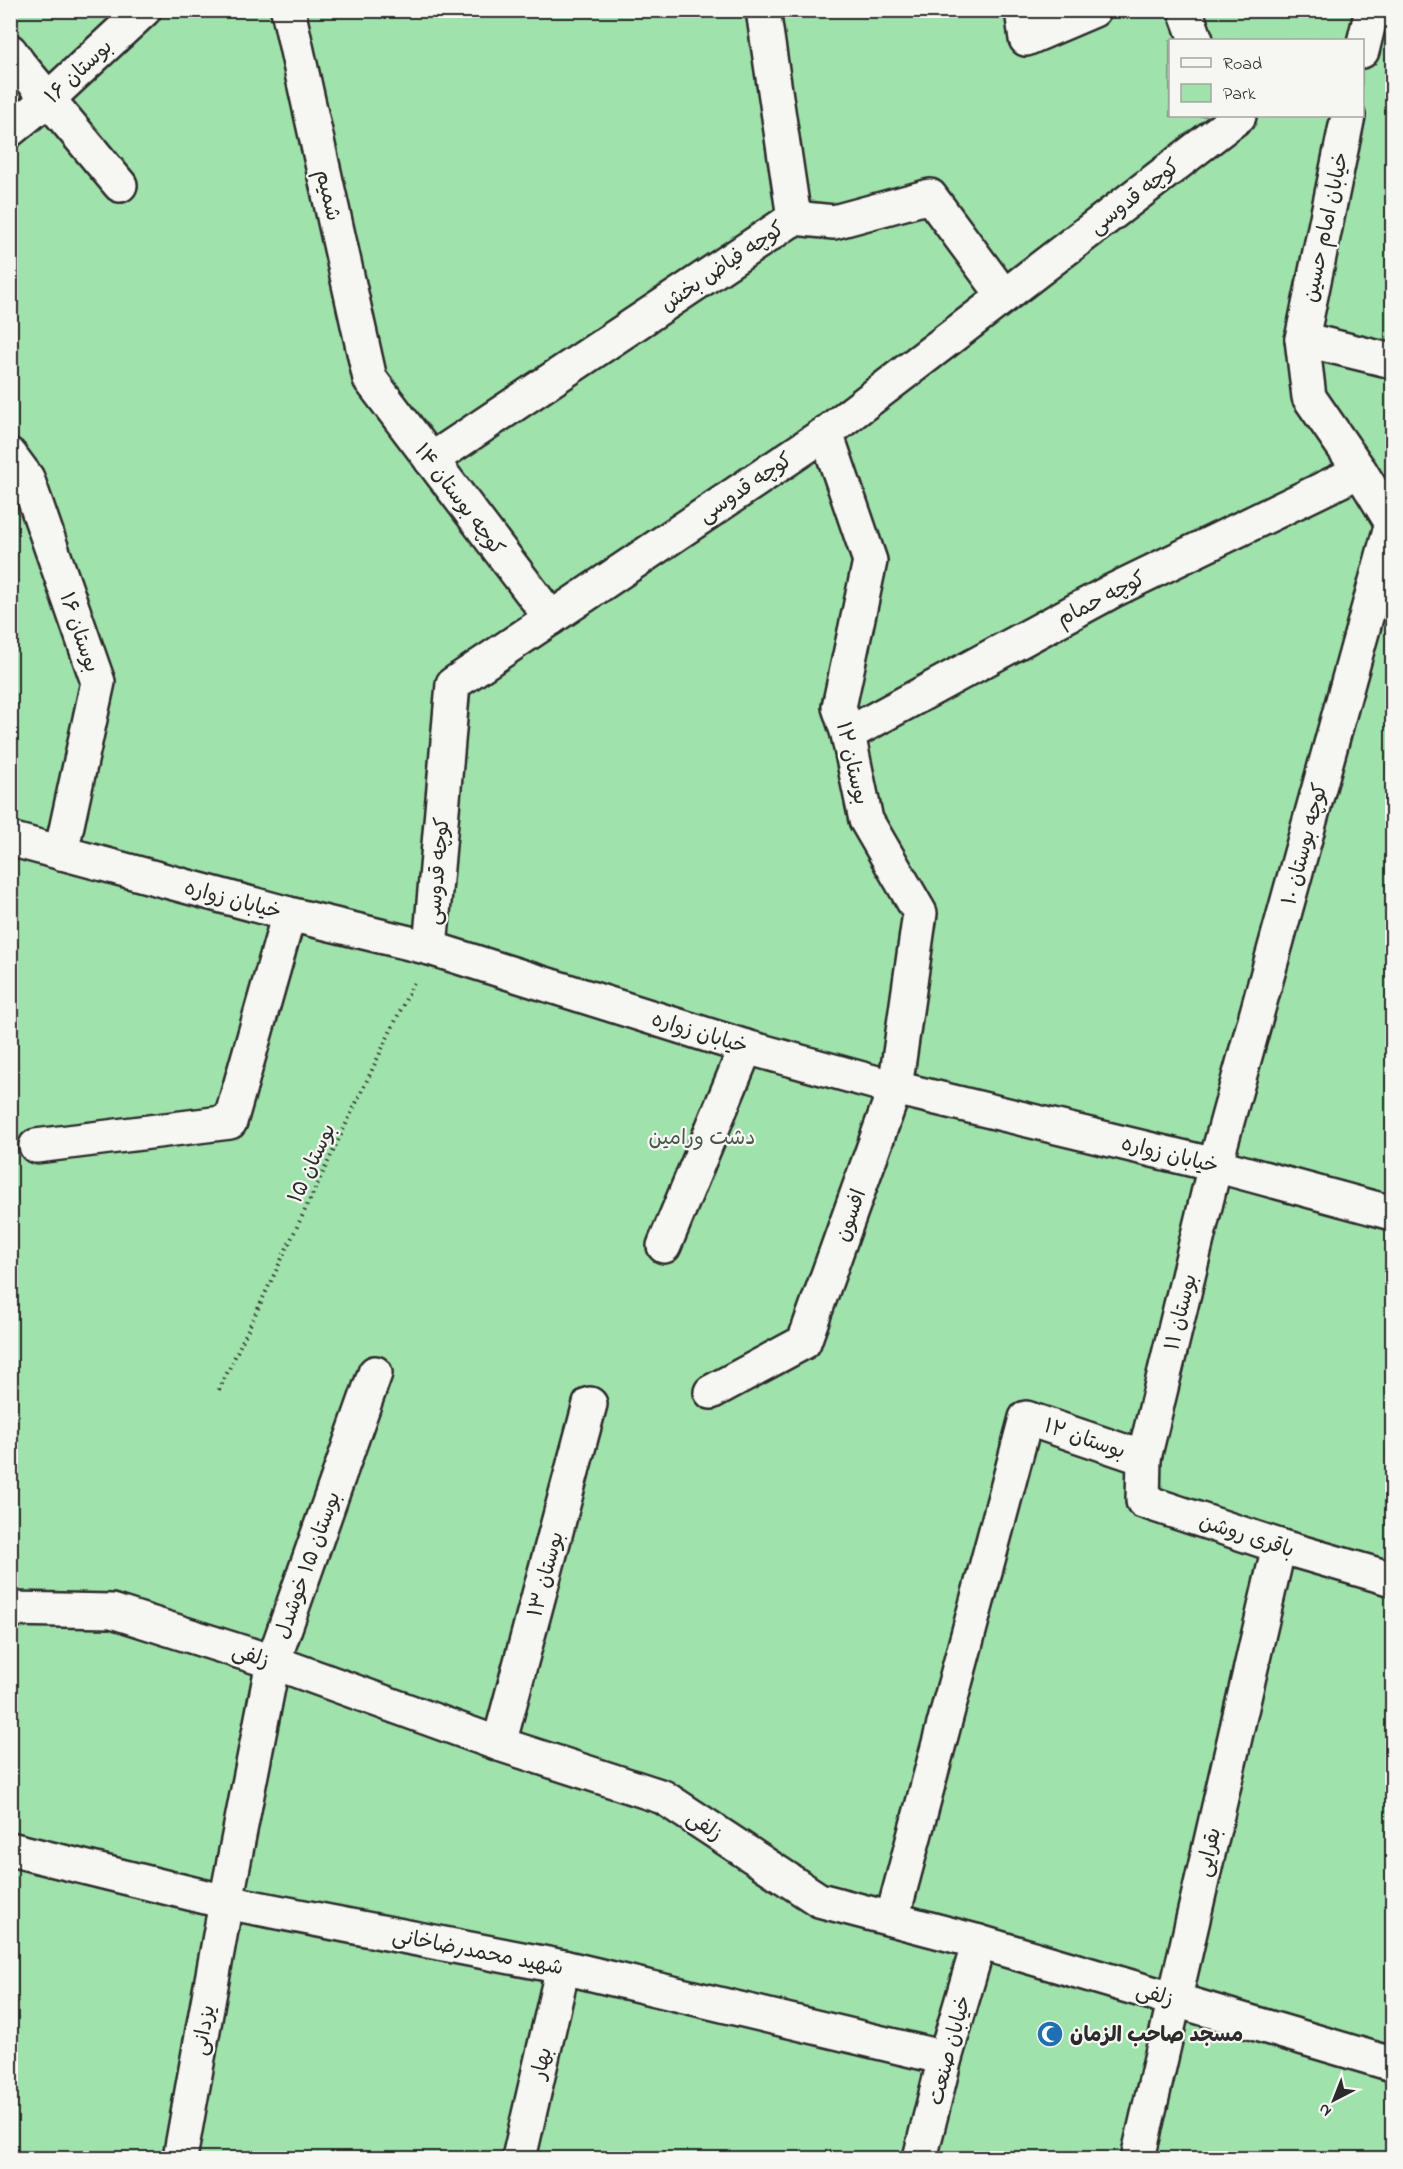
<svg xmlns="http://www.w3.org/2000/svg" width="1403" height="2169" viewBox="0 0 1403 2169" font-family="'Indie Flower','Playpen Sans Arabic',sans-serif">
	<rect width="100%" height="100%" fill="#f6f6f2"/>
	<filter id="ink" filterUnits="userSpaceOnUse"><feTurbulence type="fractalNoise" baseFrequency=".0167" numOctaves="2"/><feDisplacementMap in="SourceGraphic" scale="12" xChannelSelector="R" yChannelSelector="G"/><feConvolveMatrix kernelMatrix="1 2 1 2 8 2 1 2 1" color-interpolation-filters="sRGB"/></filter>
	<g filter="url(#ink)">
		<path fill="#a0e2ac" stroke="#66866c" stroke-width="1.5" fill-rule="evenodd" d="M11,11H1392V2158H11ZM1170,40H1362V116H1170Z"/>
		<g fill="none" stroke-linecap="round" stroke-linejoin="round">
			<defs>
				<g id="minor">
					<path d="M288,10L370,379L551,618"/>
					<path d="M763,10L794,218"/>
					<path d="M1022,10L1026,39L1094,10"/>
					<path d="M1185,10L1196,40"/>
					<path d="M10,51L19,64L120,185"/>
					<path d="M1362,51L1372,10"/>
					<path d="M1348,116L1302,339L1309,397L1360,471L1392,523"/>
					<path d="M10,130L48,99L144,10"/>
					<path d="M1302,339L1392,361"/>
					<path d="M10,455L27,478L98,682L61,853"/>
					<path d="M431,460L794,218L834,222L930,196L1004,296"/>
					<path d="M1392,523L1215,1165L1144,1458L1143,1501L1279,1546L1392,1579"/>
					<path d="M848,734L1112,591L1360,471"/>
					<path d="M10,839L289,914L430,948L746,1047L895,1088L1215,1165L1392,1213"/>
					<path d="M430,948L453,684L826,433L1239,116"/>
					<path d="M36,1146L230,1122L289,914"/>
					<path d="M664,1246L746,1047"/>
					<path d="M711,1392L804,1342L895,1088L920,913L866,820L848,734L839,707L870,561L826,433"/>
					<path d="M10,1609L112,1611L273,1662L499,1744L663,1797L819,1900L979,1942L1392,2064"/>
					<path d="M499,1744L590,1404"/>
					<path d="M10,1849L226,1902L563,1967L945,2058"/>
					<path d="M892,1919L1026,1418L1144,1458"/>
					<path d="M180,2158L226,1902L273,1662L375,1373"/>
					<path d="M519,2158L563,1967"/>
					<path d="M920,2158L945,2058L979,1942"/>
					<path d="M1138,2158L1279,1546"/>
				</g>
			</defs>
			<use href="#minor" stroke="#2b2b2b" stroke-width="38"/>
			<path stroke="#2b2b2b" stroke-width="4" stroke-dasharray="1.5 4.5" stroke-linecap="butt" d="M219,1390L414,982"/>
			<use href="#minor" stroke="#f6f6f2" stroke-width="33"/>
		</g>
	</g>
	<defs>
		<symbol id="mosque-disc" viewBox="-11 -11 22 22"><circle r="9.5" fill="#1f6fb2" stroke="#f6f6f2"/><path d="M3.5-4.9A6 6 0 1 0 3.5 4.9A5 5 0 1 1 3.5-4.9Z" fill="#fff"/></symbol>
	</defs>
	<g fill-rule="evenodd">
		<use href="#mosque-disc" x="1035" y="2019" width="30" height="30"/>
	</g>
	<g text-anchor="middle" stroke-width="4.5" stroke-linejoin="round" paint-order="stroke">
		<g font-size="21" fill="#2b2b2b" stroke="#f6f6f2">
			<text transform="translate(78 71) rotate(-43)" y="7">بوستان ۱۶</text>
			<text transform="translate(329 195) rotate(77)" y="7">شمیم</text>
			<text transform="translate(1134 196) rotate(-38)" y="7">کوچه قدوسی</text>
			<text transform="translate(1325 227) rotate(-78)" y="7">خیابان امام حسین</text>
			<text transform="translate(722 266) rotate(-34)" y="7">کوچه فیاض بخش</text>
			<text transform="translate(745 487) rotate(-34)" y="7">کوچه قدوسی</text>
			<text transform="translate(460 499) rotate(53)" y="7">کوچه بوستان ۱۴</text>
			<text transform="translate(1101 598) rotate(-27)" y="7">کوچه حمام</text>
			<text transform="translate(80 632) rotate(71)" y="7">بوستان ۱۶</text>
			<text transform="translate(853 763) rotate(77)" y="7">بوستان ۱۲</text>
			<text transform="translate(1304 844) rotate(-75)" y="7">کوچه بوستان ۱۰</text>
			<text transform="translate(437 871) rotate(-85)" y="7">کوچه قدوسی</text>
			<text transform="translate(233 899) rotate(15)" y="7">خیابان زواره</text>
			<text transform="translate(700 1032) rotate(17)" y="7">خیابان زواره</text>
			<text transform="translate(1170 1154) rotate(14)" y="7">خیابان زواره</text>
			<text transform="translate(311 1163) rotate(-65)" y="7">بوستان ۱۵</text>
			<text transform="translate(850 1215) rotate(-70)" y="7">افسون</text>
			<text transform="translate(1180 1312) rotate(-76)" y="7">بوستان ۱۱</text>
			<text transform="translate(1085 1438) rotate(19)" y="7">بوستان ۱۲</text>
			<text transform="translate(1247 1535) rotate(18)" y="7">باقری روشن</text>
			<text transform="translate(307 1565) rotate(-70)" y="7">بوستان ۱۵ خوشدل</text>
			<text transform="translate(545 1574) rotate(-75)" y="7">بوستان ۱۳</text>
			<text transform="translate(251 1655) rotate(18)" y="7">زلفی</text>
			<text transform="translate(705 1825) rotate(34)" y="7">زلفی</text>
			<text transform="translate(1208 1852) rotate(-77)" y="7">بقرایی</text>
			<text transform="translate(478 1951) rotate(11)" y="7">شهید محمدرضاخانی</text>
			<text transform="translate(1155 1994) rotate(16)" y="7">زلفی</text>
			<text transform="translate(203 2030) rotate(-80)" y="7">یزدانی</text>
			<text transform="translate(949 2050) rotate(-75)" y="7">خیابان صنعت</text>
			<text transform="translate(541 2063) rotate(-77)" y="7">بهار</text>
		</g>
		<g font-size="21" fill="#48594b" stroke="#f6f6f2">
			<text x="702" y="1144">دشت ورامین</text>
		</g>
		<g font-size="21" font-weight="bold" fill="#2b2b2b" stroke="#f6f6f2" text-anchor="start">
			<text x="1070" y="2041">مسجد صاحب الزمان</text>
		</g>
	</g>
	<rect width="1403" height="2169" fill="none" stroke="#f6f6f2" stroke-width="36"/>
	<rect x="18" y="18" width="1367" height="2133" fill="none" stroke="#2b2b2b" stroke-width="2" filter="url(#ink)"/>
	<rect x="1169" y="39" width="195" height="78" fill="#f6f6f2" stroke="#a5a5a2" stroke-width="1.5"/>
	<rect x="1181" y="58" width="30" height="9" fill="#f6f6f2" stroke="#a5a5a2" stroke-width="1.5"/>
	<text x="1223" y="69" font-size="18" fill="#2b2b2b">Road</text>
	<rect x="1181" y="84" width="30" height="18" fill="#a0e2ac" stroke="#a5a5a2" stroke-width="1.5"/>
	<text x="1223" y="99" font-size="18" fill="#2b2b2b">Park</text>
	<g transform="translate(1334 2100) rotate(222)" stroke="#f6f6f2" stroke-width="4.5" paint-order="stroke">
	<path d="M0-4.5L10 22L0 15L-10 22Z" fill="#2b2b2b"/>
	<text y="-9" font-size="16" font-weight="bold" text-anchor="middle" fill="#2b2b2b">N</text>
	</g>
</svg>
